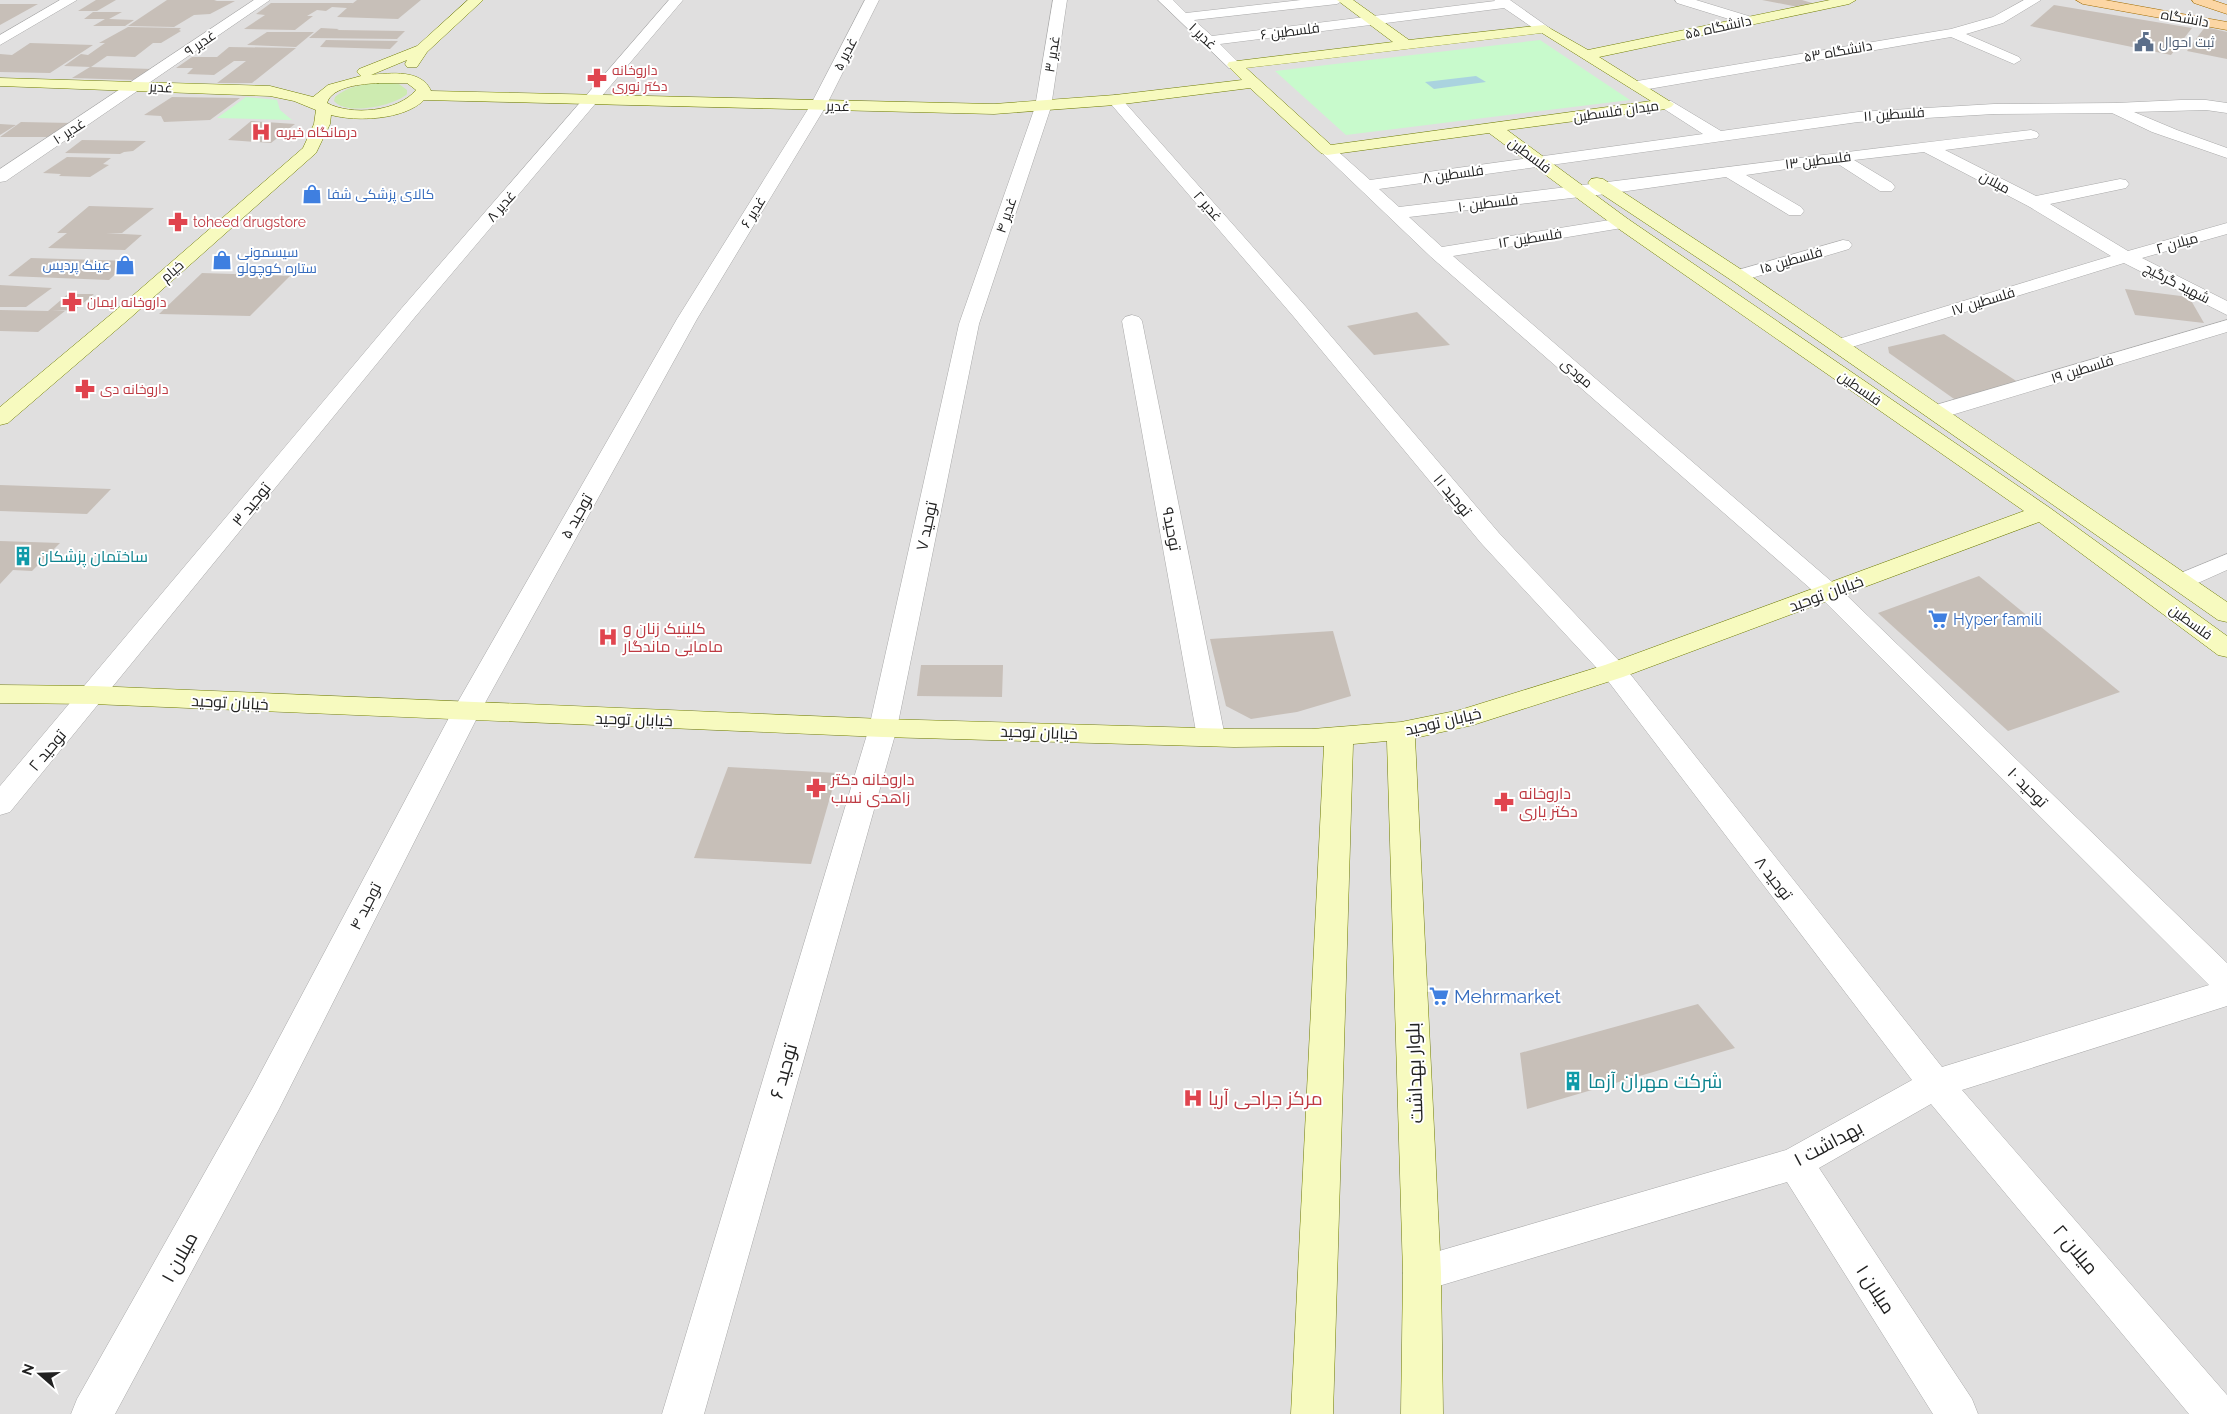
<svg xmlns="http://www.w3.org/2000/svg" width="2227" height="1414" viewBox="0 0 2227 1414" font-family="Raleway,Cairo,sans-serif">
	<rect width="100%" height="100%" fill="#f2efe9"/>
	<rect fill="#e0dfdf" x="0" y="0" width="2227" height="1414"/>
	<path fill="#cdebb0" d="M390,83L399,84L407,90V94C394,106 346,116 334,101L335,97C350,84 371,83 390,83Z"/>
	<g fill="#c8facc">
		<path d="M1540,40L1630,100L1346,135L1275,71Z"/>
		<path d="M246,97L277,100L280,110L292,120L217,118Z"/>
	</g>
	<path fill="#aad3df" d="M1476,76L1486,82L1434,89L1425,82Z"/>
	<g fill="#c7bfb8">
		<path d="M96,0H116L97,11H78Z"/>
		<path d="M167,0H217L214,1H235L210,14L194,15L174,27L128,26Z"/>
		<path d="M357,0H421L398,19L337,17L347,8L332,7L326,11L317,10L307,16H313L295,30L244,29L265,15L256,14L271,3H353L348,7Z"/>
		<path d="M1762,0H1802L1812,3L1798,7Z"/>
		<path d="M0,4H38L0,25Z"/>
		<path d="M2054,5L2192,28L2171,55L2030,26Z"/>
		<path d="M93,12H122L109,19L134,20L125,26H93L105,19H84Z"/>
		<path d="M128,27L181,28L179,30L181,31L161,43H153L135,57L107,56L91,67L64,66L81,54L88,55L105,43H99Z"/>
		<path d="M2205,27L2227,32V59L2187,51Z"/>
		<path d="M321,28L339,29L337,30L405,31L397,39L309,38Z"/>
		<path d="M267,32H314L296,47L247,45Z"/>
		<path d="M326,40L398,41L390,49L320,47Z"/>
		<path d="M30,43L93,45L50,73L0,72V54L12,55Z"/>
		<path d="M229,47L296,48L252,83H217L246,61H234L214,75L187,74L193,68H176L192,57H217Z"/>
		<path d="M90,67L152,69L135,80L72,78Z"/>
		<path d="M172,97L240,98L210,120L164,122L161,116L144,115Z"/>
		<path d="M251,121L295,124L271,143L228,140Z"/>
		<path d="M21,122L72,123L52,137H0Z"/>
		<path d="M0,124L16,125L0,135Z"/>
		<path d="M82,140L146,141L133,151L124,152L120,154L65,153Z"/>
		<path d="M67,157L111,158L103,164L109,165L90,177L59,176L61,174L43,173Z"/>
		<path d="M89,206L154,208L122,233H106L142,235L125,250L48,248L67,233H57Z"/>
		<path d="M31,258L129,261L109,280L8,276Z"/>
		<path d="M202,273L290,276L250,316L159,314Z"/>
		<path d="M0,285L52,288L26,307H0Z"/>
		<path d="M2125,289L2189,297L2204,323L2135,315Z"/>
		<path d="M68,294H94L75,310L51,311H65L38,332L0,331V310L48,311Z"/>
		<path d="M1417,312L1450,345L1374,355L1347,326Z"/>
		<path d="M1944,334L2024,386L1957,401L1889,353L1888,347Z"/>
		<path d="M0,485L111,489L87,514L0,511Z"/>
		<path d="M0,541L60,543L32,571L13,570L0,584Z"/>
		<path d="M1979,576L2120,692L2008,731L1878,613Z"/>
		<path d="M1333,631L1351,696L1297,712L1251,719L1226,706L1210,639Z"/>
		<path d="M921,665H1003L1002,697L917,696Z"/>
		<path d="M728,767L837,773L811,864L694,858Z"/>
		<path d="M1698,1004L1735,1048L1527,1109L1520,1053Z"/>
	</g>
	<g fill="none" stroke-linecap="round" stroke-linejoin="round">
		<defs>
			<g id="street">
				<path d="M60,0H77L0,45V35Z"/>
				<path d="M254,0H270L6,181L0,182V169Z"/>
				<path d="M669,0H683L415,317L10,812L0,815V786L401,309Z"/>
				<path d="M865,0H879L826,106L697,319L480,712L278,1111L115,1414H71L77,1399L252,1089L452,712L677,319L810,106Z"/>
				<path d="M1053,0H1067L1051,107L979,324L897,728L704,1414H662L869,728L959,324L1035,107Z"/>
				<path d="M1158,0H1173L1186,13L1301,0H1344L1337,4L1194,20L1212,36L1495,1L1494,0H1510L1551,29L1549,32H1539L1504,8L1220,44L1241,65L1239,68H1229Z"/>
				<path d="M1675,0H1696L1755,18L1757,21L1750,25L1745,24L1677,3Z"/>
				<path d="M2024,0H2041L2003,23L1966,34L2019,57L2021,60L2014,64L1951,37L1637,91L1632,89L1629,86L1632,83L1637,81L1951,29L1993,17Z"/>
				<path d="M1115,95L1120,97L1307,308L1499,533L1623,665L1942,1067L2209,985L1820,597L1431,257L1319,150L1321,147H1333L1370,180L1703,134L1661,107L1658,104L1661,101H1671L1721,131L1858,112L1994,104L2116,103L2181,100H2206L2227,103V113L2206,110L2134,112L2177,130L2227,148V158L2152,132L2112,113L1994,114L1858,122L1379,189L1399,207C1610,183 1821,154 2031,130L2037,132L2039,135L2037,138L1945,150L2036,196L2120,179L2126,180L2129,184L2126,188L2050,204L2128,251L2227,223V234L2142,258L2227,301V315L2124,263L1839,351L1832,349L1829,345L1832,341L2111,256L2028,206L1924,152L1854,160L1892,183L1895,187L1892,191H1880L1835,162L1746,175L1801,207L1804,211L1801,215H1789L1726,177L1606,194L1409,217L1442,247L1622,218L1628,219L1631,223L1628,227L1622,228L1453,256L1838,587L2227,963V1006L1962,1090L2227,1395V1414H2189L1931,1104L1819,1168L1972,1399L1978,1414H1933L1787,1182L1422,1291L1408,1286L1403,1273L1408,1260L1786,1150L1912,1080L1605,677L1481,543L1293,316L1110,103L1107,100L1110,97Z"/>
				<path d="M1843,240L1849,241L1852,245L1849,249L1738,282L1731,280L1729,276L1731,272Z"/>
				<path d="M1132,315L1139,317L1142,321L1225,737L1221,744L1211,746L1201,744L1197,737L1122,321L1125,317Z"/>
				<path d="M2227,320V332L1945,417L1937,418L1929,417L1926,412L1929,407Z"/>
				<path d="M2227,554V570L2189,587L2180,589L2171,587L2168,582L2171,577Z"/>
			</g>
			<g id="secondary">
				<path d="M468,0H483L427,52L417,67H407L405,64L407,60L371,75C390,73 422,69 431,91L994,104L1115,95L1242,80L1227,65L1229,62L1393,42L1337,0H1353L1409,40L1544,25L1588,50L1830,0H1856L1849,4L1599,57L1674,104L1671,107L1666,109L1507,130L1628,219L2050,508L2227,636V657L2218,655L2039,522L1623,677L1473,725L1415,738L1441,1273L1443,1414H1401L1403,1273L1387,741L1353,744L1333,1414H1291L1324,746L1234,747L883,737L93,704L0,703V685L93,686L883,719L1234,729H1312L1401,722L1460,710L1605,665L2024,511L1616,227L1489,133L1327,155L1321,153L1250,88L1115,105L994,114L424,100C404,120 357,122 331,115L330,124L316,153L129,319L8,423L0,425V407L115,311L303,148L314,124L316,110L294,101L270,96L0,86V78L270,86L313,97L328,85L361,76L357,72L359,69L417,46ZM1542,33L1651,101L1331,145L1246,68ZM378,83H407L416,90C398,112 351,116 327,103C332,86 363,84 378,83Z"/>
				<path d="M1597,178L1603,179L1745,272L2227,602V622L2218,620L1731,280L1591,187L1588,183L1591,179Z"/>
			</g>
			<g id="primary">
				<path d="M2076,0H2105L2227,22V30L2083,4Z"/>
				<path d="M2192,0H2212L2227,5V14L2194,3Z"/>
			</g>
		</defs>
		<use href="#street" stroke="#a9a9a9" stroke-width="1"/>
		<use href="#secondary" stroke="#707d05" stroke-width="1"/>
		<use href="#primary" stroke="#a06b00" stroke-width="1"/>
		<use href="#street" fill="#fff" fill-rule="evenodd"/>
		<use href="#secondary" fill="#f7fabf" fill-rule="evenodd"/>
		<use href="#primary" fill="#fcd6a4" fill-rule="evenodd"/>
	</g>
	<defs>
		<symbol id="civic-bare" viewBox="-9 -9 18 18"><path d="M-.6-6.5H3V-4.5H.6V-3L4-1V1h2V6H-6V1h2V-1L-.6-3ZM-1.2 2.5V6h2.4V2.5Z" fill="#5c6f8a" stroke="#fff" stroke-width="2.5" paint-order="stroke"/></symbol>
		<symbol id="pharmacy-bare" viewBox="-9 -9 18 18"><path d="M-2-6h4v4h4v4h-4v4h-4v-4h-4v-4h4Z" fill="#e0444e" stroke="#fff" stroke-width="2.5" paint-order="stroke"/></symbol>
		<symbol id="hospital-bare" viewBox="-9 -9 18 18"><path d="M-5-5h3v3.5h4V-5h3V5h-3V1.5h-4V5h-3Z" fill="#e0444e" stroke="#fff" stroke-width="2.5" paint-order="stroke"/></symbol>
		<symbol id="shop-bare" viewBox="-9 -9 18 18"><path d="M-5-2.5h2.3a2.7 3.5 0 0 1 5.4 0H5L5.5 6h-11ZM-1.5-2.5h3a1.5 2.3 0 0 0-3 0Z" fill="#3f7fe0" stroke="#fff" stroke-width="2.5" paint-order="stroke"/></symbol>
		<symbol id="building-bare" viewBox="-9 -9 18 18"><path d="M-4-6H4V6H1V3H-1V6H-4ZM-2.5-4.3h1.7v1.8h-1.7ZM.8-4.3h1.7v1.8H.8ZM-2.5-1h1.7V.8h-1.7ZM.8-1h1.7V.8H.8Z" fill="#0f9aa8" stroke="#fff" stroke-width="2.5" paint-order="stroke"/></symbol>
		<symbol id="supermarket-bare" viewBox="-9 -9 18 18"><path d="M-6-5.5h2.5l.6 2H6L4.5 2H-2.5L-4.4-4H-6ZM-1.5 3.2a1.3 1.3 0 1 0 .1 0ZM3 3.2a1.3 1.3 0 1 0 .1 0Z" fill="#3f7fe0" stroke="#fff" stroke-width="2.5" paint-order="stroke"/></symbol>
	</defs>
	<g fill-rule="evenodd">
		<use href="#civic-bare" x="2130" y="28" width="28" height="28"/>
		<use href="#pharmacy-bare" x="583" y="64" width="28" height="28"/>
		<use href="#hospital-bare" x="247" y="118" width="28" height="28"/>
		<use href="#shop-bare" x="298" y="180" width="28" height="28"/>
		<use href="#pharmacy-bare" x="164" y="208" width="28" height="28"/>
		<use href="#shop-bare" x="208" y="246" width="28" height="28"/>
		<use href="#shop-bare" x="111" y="251" width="28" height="28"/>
		<use href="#pharmacy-bare" x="58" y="288" width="28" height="28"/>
		<use href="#pharmacy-bare" x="71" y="375" width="28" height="28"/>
		<use href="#building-bare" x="9" y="542" width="28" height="28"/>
		<use href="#supermarket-bare" x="1924" y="605" width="28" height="28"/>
		<use href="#hospital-bare" x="594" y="623" width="28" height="28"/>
		<use href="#pharmacy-bare" x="802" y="774" width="28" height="28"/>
		<use href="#pharmacy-bare" x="1490" y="788" width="28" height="28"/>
		<use href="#supermarket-bare" x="1425" y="982" width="28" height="28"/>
		<use href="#building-bare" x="1559" y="1067" width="28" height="28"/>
		<use href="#hospital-bare" x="1179" y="1084" width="28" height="28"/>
	</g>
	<g text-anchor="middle" stroke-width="4" stroke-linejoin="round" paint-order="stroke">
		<g font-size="14" fill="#222" stroke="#fff">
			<text transform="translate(2185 18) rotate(10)" y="5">دانشگاه</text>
			<text transform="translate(1718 27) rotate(-12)" y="5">دانشگاه ۵۵</text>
			<text transform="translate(1290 31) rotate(-7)" y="5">فلسطین ۶</text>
			<text transform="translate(1203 36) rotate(43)" y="5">غدیر ۱</text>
			<text transform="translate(200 43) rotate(-34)" y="5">غدیر ۹</text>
			<text transform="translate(1838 51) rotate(-10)" y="5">دانشگاه ۵۳</text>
			<text transform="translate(845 54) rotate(-63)" y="5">غدیر ۵</text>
			<text transform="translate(1052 54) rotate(-81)" y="5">غدیر ۳</text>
			<text transform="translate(161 87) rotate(3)" y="5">غدیر</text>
			<text transform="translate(838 106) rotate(1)" y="5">غدیر</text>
			<text transform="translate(1616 111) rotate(-8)" y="5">میدان فلسطین</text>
			<text transform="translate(1894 114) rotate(-4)" y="5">فلسطین ۱۱</text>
			<text transform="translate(69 131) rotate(-33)" y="5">غدیر ۱۰</text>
			<text transform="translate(1530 155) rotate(37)" y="5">فلسطین</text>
			<text transform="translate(1818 160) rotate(-7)" y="5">فلسطین ۱۳</text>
			<text transform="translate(1453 174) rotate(-8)" y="5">فلسطین ۸</text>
			<text transform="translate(1995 182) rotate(28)" y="5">میلان</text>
			<text transform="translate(1488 203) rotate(-7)" y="5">فلسطین ۱۰</text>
			<text transform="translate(501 206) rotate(-49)" y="5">غدیر ۸</text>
			<text transform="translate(1208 206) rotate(49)" y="5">غدیر ۲</text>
			<text transform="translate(753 212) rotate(-58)" y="5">غدیر ۶</text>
			<text transform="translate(1006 215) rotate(-71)" y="5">غدیر ۴</text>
			<text transform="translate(1530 238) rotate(-9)" y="5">فلسطین ۱۲</text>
			<text transform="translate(2177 243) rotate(-16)" y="5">میلان ۲</text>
			<text transform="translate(1791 260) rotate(-16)" y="5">فلسطین ۱۵</text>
			<text transform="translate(172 271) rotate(-41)" y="5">خیام</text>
			<text transform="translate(2177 283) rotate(27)" y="5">شهید گرگیج</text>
			<text transform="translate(1983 301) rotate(-17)" y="5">فلسطین ۱۷</text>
			<text transform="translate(2082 369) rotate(-17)" y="5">فلسطین ۱۹</text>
			<text transform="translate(1577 373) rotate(41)" y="5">مودی</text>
			<text transform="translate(1860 388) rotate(35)" y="5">فلسطین</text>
			<text transform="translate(2191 622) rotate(36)" y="5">فلسطین</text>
		</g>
		<g font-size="14" fill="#4e5e75" stroke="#fff" text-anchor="start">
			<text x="2159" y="47">ثبت احوال</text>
		</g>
		<g font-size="14" fill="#be3a42" stroke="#fff" text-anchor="start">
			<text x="612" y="75">داروخانه<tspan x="612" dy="16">دکتر نوری</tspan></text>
			<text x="276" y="137">درمانگاه خیریه</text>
			<text x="193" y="227">toheed drugstore</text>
			<text x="87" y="307">داروخانه ایمان</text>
			<text x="100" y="394">داروخانه دی</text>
		</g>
		<g font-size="14" fill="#366cbe" stroke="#fff" text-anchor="start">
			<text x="327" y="199">کالای پزشکی شفا</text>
			<text x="237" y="257">سیسمونی<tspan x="237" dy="16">ستاره کوچولو</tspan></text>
			<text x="110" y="270" text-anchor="end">عینک پردیس</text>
		</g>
		<g font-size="16" fill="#222" stroke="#fff">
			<text transform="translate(1453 495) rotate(50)" y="6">توحید ۱۱</text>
			<text transform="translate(251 504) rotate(-51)" y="6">توحید ۳</text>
			<text transform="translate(576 516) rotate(-61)" y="6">توحید ۵</text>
			<text transform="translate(926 526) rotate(-78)" y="6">توحید ۷</text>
			<text transform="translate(1172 529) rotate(79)" y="6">توحید۹</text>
			<text transform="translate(1826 593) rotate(-20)" y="6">خیابان توحید</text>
			<text transform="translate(230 702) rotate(3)" y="6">خیابان توحید</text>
			<text transform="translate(634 719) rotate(2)" y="6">خیابان توحید</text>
			<text transform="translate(1443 721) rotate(-13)" y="6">خیابان توحید</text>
			<text transform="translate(1039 732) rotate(2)" y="6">خیابان توحید</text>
			<text transform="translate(47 750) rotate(-50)" y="6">توحید ۲</text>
			<text transform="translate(2028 787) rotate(45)" y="6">توحید ۱۰</text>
			<text transform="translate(1774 878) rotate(52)" y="6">توحید ۸</text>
			<text transform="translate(365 906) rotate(-63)" y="6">توحید ۴</text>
		</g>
		<g font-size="16" fill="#0d838f" stroke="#fff" text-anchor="start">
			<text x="38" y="562">ساختمان پزشکان</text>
		</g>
		<g font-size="16" fill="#366cbe" stroke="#fff" text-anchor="start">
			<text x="1953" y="625">Hyper famili</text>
		</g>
		<g font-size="16" fill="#be3a42" stroke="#fff" text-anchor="start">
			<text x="623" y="634">کلینیک زنان و<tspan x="623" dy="18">مامایی ماندگار</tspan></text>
			<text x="831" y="785">داروخانه دکتر<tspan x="831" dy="18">زاهدی نسب</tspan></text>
			<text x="1519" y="799">داروخانه<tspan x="1519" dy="18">دکتر یاری</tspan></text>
		</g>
		<g font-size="19" fill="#366cbe" stroke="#fff" text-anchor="start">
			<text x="1454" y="1003">Mehrmarket</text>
		</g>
		<g font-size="19" fill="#222" stroke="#fff">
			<text transform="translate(783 1071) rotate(-74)" y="7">توحید ۶</text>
			<text transform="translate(1414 1073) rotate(-92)" y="7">بلوار بهداشت</text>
			<text transform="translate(1828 1143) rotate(-28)" y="7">بهداشت ۱</text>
			<text transform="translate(2076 1249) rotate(50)" y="7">میلان ۲</text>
			<text transform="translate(179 1257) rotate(-61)" y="7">میلان ۱</text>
			<text transform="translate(1876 1289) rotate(57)" y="7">میلان ۱</text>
		</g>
		<g font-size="19" fill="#0d838f" stroke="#fff" text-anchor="start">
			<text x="1588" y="1088">شرکت مهران آزما</text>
		</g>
		<g font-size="19" fill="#be3a42" stroke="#fff" text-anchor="start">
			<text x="1208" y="1105">مرکز جراحی آریا</text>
		</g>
	</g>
	<g transform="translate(40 1374) rotate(290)" stroke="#ffffff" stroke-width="4" paint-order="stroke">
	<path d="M0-4L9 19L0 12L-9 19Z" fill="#222222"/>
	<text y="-8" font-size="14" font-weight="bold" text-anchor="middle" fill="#222222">N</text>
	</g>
</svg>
